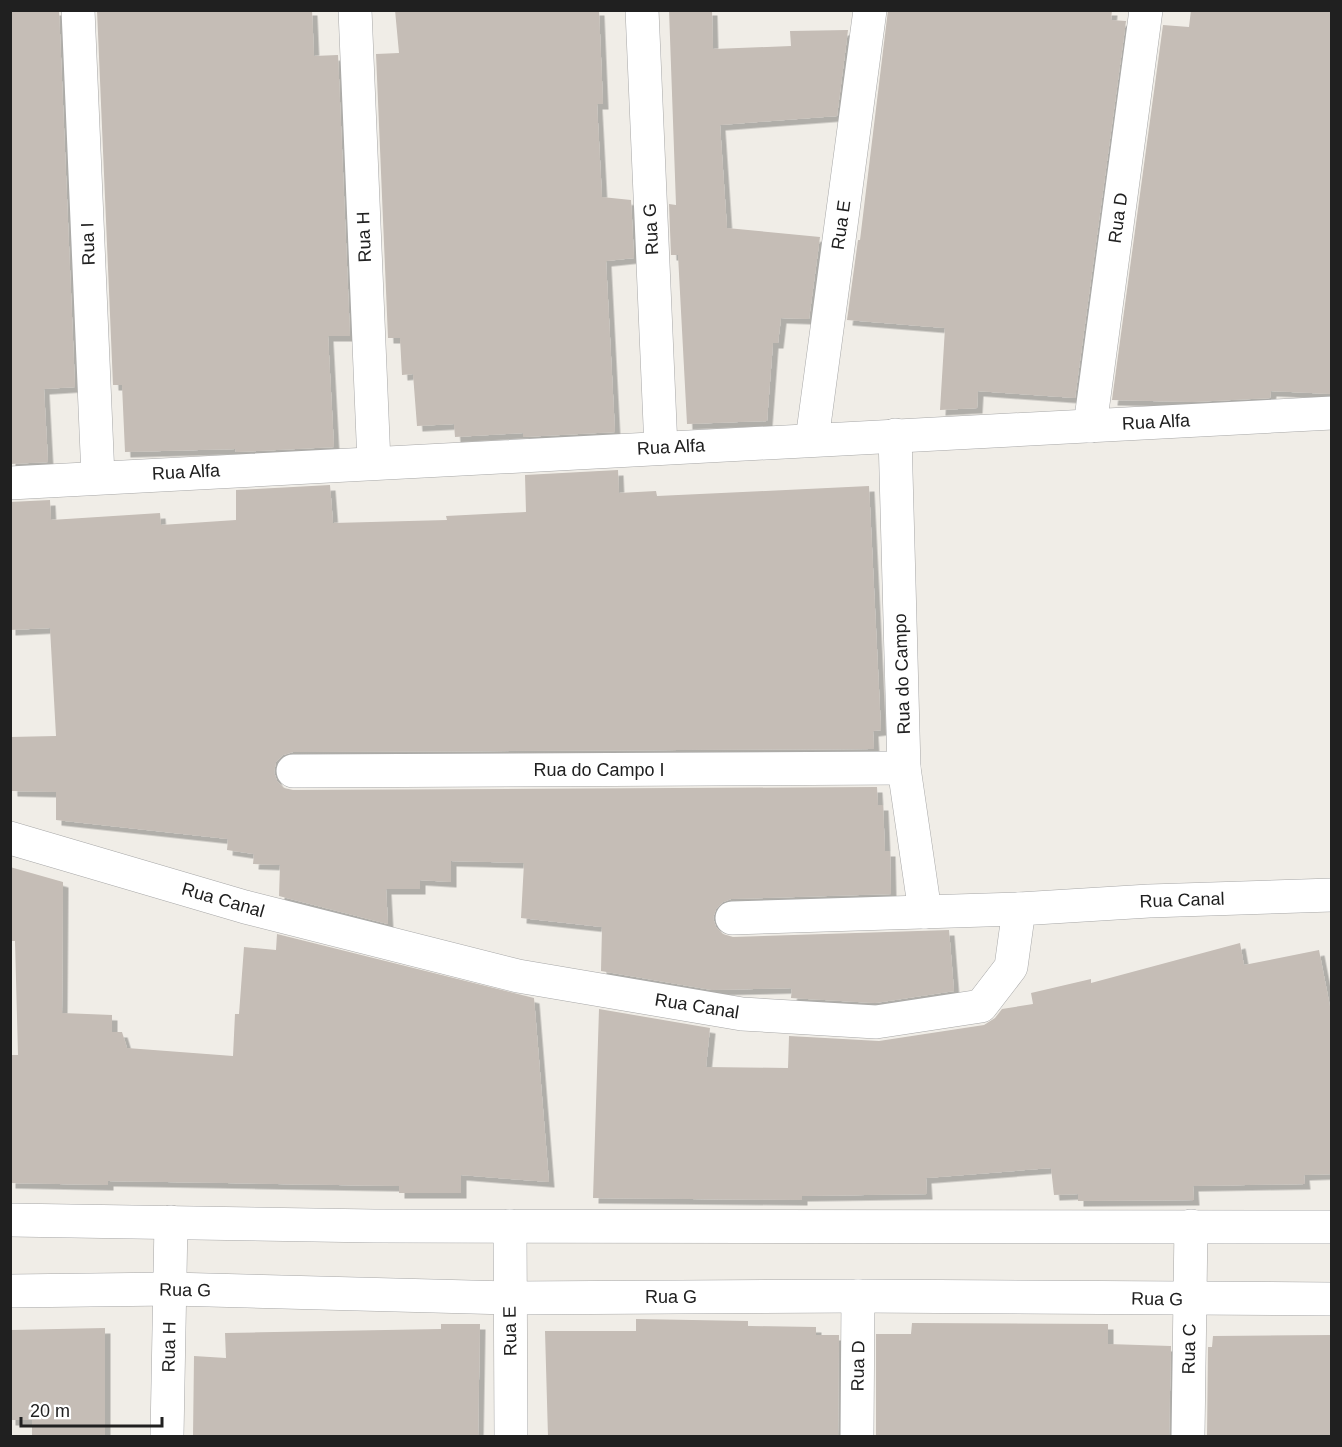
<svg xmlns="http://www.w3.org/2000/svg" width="1342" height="1447" viewBox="0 0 1342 1447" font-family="Helvetica,sans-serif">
	<defs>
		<filter id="shadow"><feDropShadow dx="5.5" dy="5.5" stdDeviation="0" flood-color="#0004"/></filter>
	</defs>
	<rect width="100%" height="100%" fill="#f0ede7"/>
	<g fill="#c5bdb6" filter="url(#shadow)">
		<path d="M10,10H59L75,387L44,389L48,462L10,464Z"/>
		<path d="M97,10H312L314,56L338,55L350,336H328L334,447L236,452L235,449L125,452L122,385H113Z"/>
		<path d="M395,10H599L603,104H597L602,197L631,200L634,258L606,261L615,432L523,437V433L455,437L454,424L417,426L413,374L402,375L400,338H388L376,54L399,53Z"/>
		<path d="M669,10H712L713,49L791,46L790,31L848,30L837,116L720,125L727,228L820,237L809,319L781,318L778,343H773L767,421L687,424L678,255H671L669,204L676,205Z"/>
		<path d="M888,10H1112L1111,20L1126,21L1075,398L978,391L977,408L940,410L945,328L847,320L858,240H860Z"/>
		<path d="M1191,10H1332V394L1271,391L1270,398L1192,402L1112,400L1163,25L1189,27Z"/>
		<path d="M618,470L619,493L656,491L657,496L869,486L881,730L873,731L874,749L293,752L283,755L276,762L274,772L277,781L284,788L293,790L877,787L878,805H883L885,851H890L891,894L731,899L723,902L716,909L713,918L716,927L723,934L733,937L949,930L954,991L875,1003L791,998L792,988L712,990L601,971L602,927L521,918L524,863L451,861V882L420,880V889H386L388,924L279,896L280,865L253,864L254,854L227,850L228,839L56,820V792L12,791L10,737L56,736L50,628L10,630V502L50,500L51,520L160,513L161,525L236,520V490L330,485L333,523L447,520L446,516L526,512L525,475Z"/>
		<path d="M10,867L63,882L62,1013L112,1015V1032H122L127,1048L233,1056L235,1014H239L244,947L276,950L277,934L534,998L549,1182L461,1175V1193H399V1186L108,1181V1185L10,1183V1055H18L15,941H10Z"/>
		<path d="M1240,943L1244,965L1319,950L1332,1017V1174L1304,1175L1305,1184L1193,1186L1194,1200L1078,1201V1194L1054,1195L1051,1168L926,1178L927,1194L802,1196V1200L593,1198L599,1009L710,1028L706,1067L788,1068L789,1036L879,1041L984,1025L995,1018L1002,1009L1033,1004L1031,993L1091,979V983Z"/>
		<path d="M636,1319L748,1321V1326L816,1327V1335H839L838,1437H548L545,1331H636Z"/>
		<path d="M912,1323L1108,1324V1344L1171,1346L1169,1437H876V1334H911Z"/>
		<path d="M441,1324H480L478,1437H193L194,1356L226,1358L225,1333L441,1329Z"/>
		<path d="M105,1328V1437H32V1420H10V1330Z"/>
		<path d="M1332,1335V1437H1207L1208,1347H1212L1213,1336Z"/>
	</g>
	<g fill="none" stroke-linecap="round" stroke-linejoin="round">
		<defs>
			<g id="minor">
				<path d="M78,10L98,477"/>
				<path d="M355,10L374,463"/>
				<path d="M642,10L661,448"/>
				<path d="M1090,426L1146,10"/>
				<path d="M895,435L904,768L925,912"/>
				<path d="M812,440L870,10"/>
				<path d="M10,483L1332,413"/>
				<path d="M293,771L904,768"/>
				<path d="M10,838L245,907L518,976L742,1014L876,1022L981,1006L1011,967L1019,909L1149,901L1332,895"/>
				<path d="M732,918L1019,909"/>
				<path d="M10,1220L374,1226L1332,1227"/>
				<path d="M510,1226L511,1436"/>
				<path d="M10,1291L171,1289L509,1298L858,1296L1332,1299"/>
				<path d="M167,1436L171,1222"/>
				<path d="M857,1436L858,1296"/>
				<path d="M1188,1436L1191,1226"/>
			</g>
		</defs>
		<use href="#minor" stroke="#a7a7a7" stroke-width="34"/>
		<use href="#minor" stroke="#fff" stroke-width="33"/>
	</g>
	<g text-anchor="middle" stroke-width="4.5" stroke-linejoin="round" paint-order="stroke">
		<g font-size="18" fill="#202020" stroke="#fff">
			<text transform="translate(1118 218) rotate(-82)" y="6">Rua D</text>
			<text transform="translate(841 225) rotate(-82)" y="6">Rua E</text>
			<text transform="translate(651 229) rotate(-93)" y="6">Rua G</text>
			<text transform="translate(364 237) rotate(-92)" y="6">Rua H</text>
			<text transform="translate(88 244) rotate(-92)" y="6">Rua I</text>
			<text transform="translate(1156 422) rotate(-3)" y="6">Rua Alfa</text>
			<text transform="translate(671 447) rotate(-3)" y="6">Rua Alfa</text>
			<text transform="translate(186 472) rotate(-3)" y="6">Rua Alfa</text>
			<text transform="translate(902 674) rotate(-92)" y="6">Rua do Campo</text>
			<text x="599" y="776">Rua do Campo I</text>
			<text transform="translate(223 900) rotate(16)" y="6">Rua Canal</text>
			<text transform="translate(1182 900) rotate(-2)" y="6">Rua Canal</text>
			<text transform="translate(697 1006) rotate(9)" y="6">Rua Canal</text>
			<text transform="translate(185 1290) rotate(1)" y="6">Rua G</text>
			<text x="671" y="1303">Rua G</text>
			<text transform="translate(1157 1299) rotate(1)" y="6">Rua G</text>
			<text transform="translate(510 1331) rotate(-91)" y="6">Rua E</text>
			<text transform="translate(169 1347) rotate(-89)" y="6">Rua H</text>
			<text transform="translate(1189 1349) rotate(-89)" y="6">Rua C</text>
			<text transform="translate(858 1366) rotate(-89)" y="6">Rua D</text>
		</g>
	</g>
	<rect width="1342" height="1447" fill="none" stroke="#202020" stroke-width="24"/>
	<path d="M21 1417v9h141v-9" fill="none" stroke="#202020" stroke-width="3"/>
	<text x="30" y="1417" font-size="18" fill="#202020" stroke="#ffffff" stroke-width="4.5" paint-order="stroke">20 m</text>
</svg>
